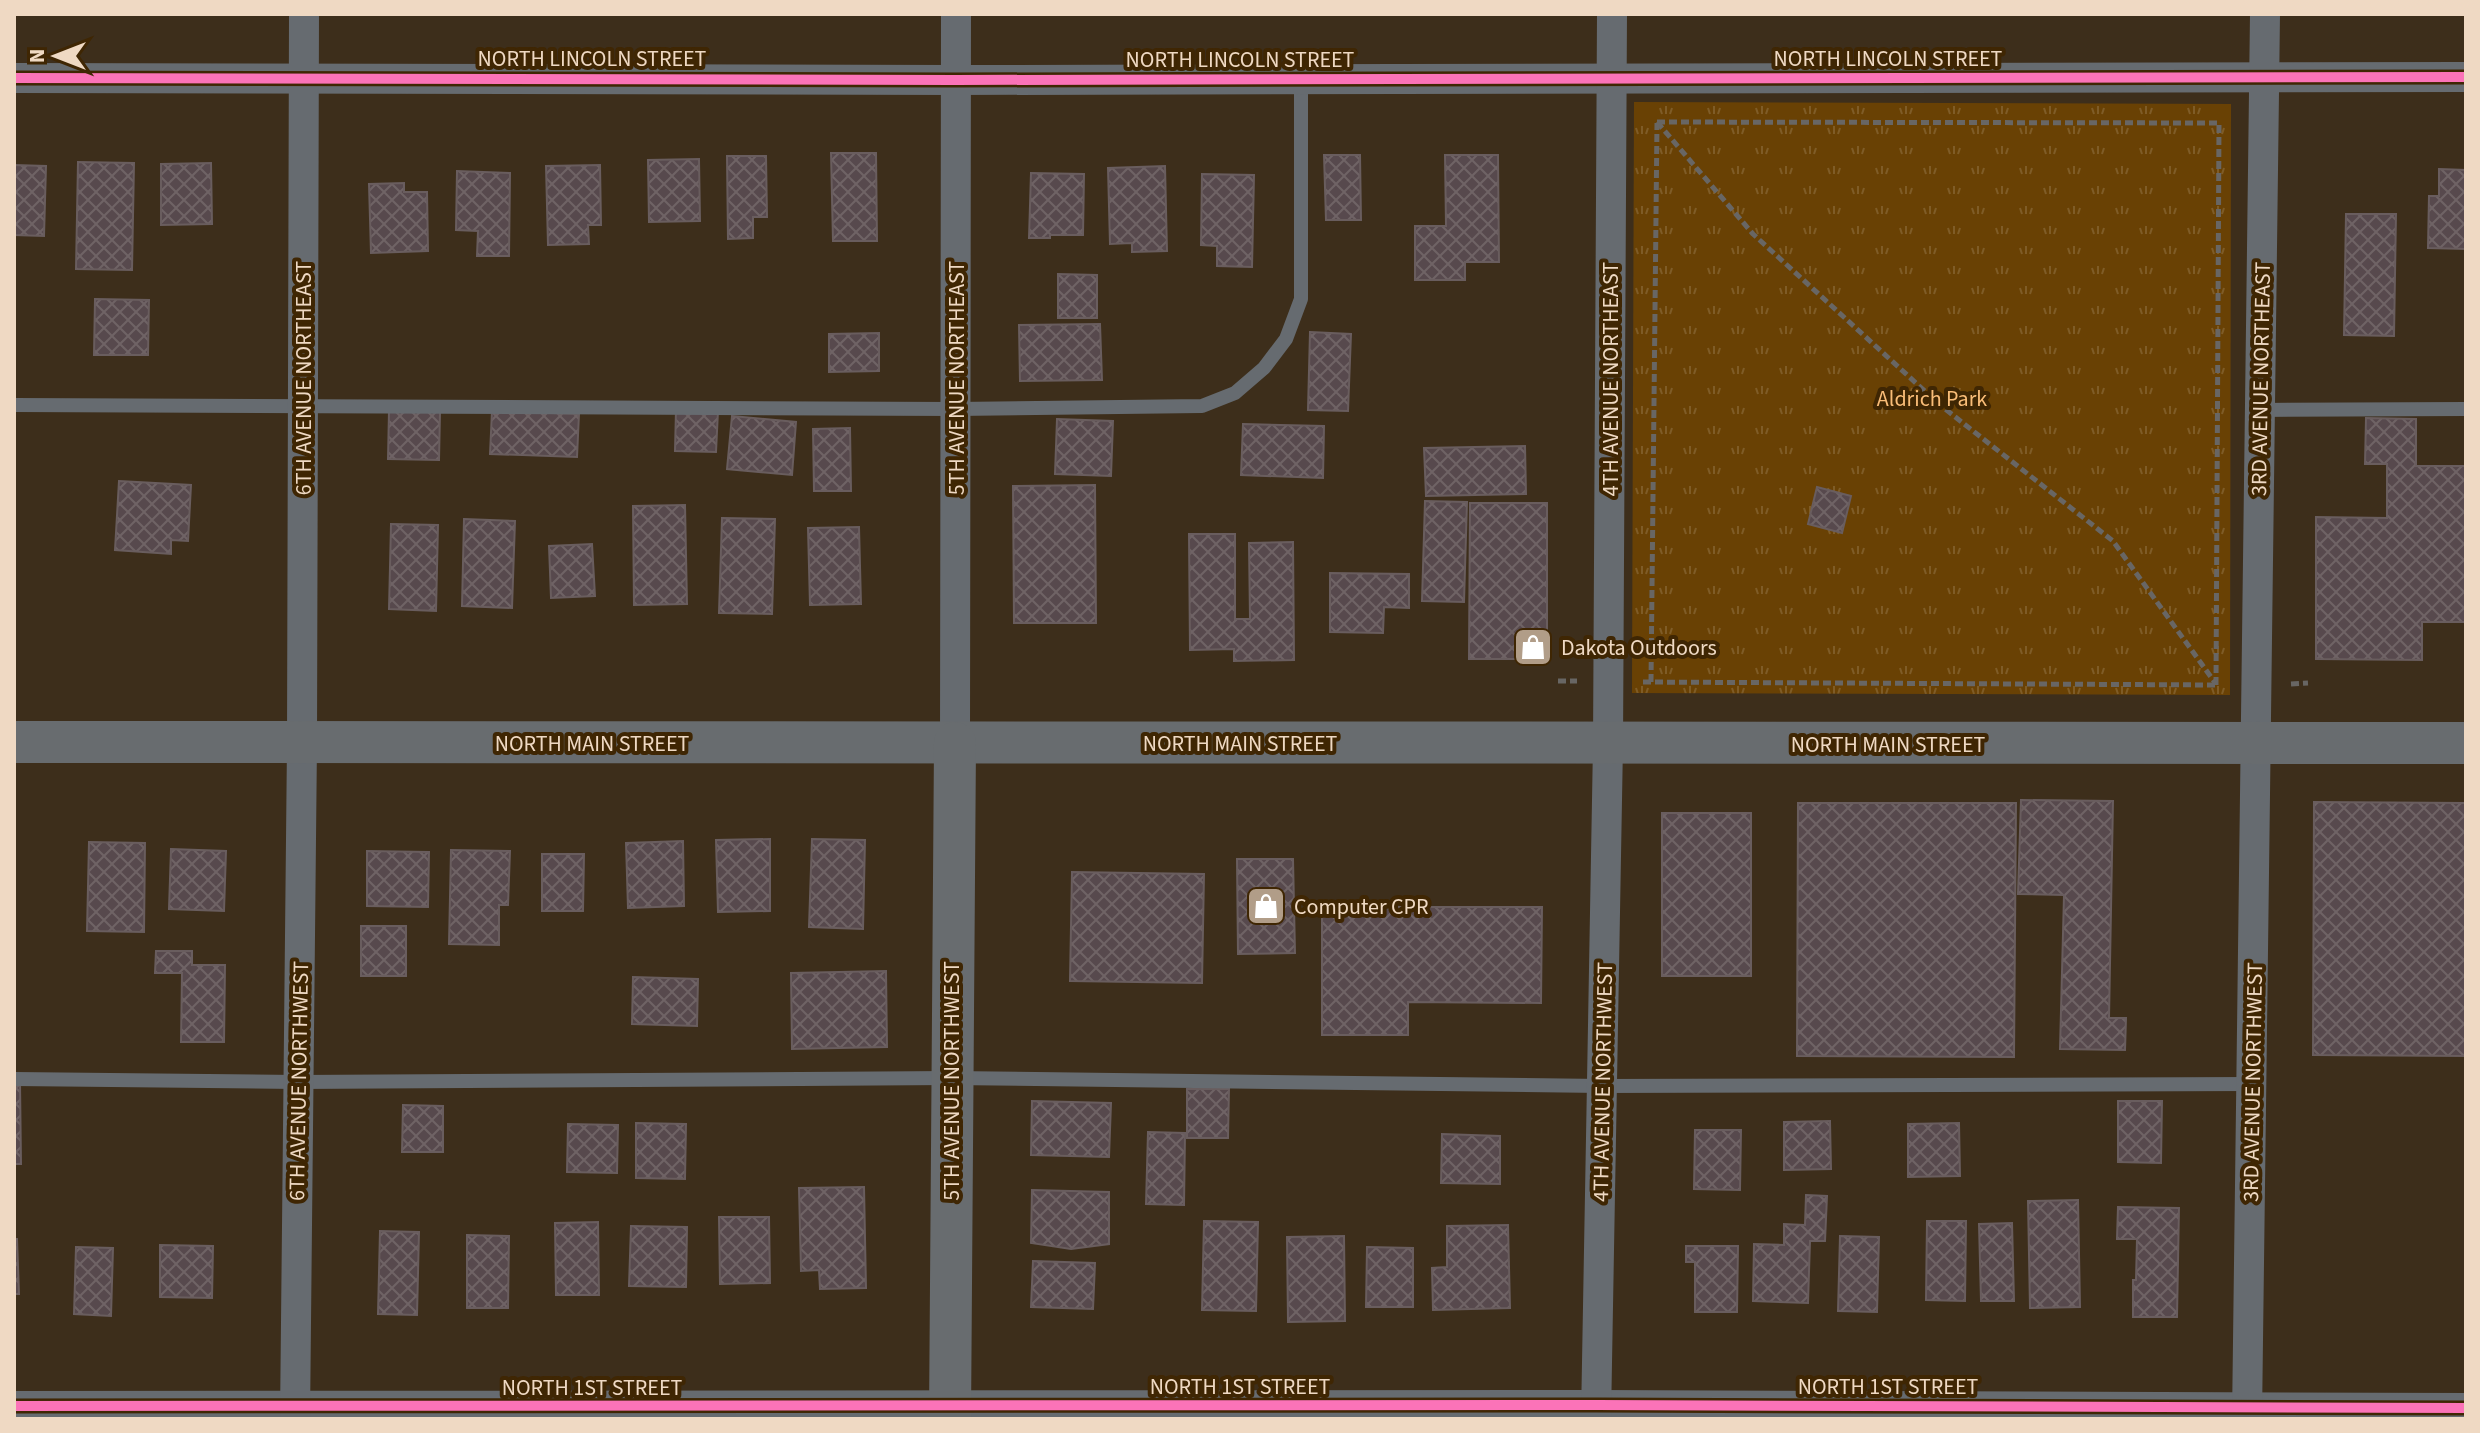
<svg xmlns="http://www.w3.org/2000/svg" width="2480" height="1433" viewBox="0 0 2480 1433" font-family="'Source Sans 3',sans-serif">
	<defs>
		<pattern id="park-tufts" width="24" height="20" patternUnits="userSpaceOnUse" patternTransform="scale(2)"><rect width="24" height="20" fill="#694104"/><path d="M3 7l-1-3M5 7V3M7 7l1-3M15 17l-1-3M17 17v-4M19 17l1-3" fill="none" stroke="#7f5c27"/></pattern>
		<pattern id="building-cross-hatch" width="8" height="8" patternUnits="userSpaceOnUse" patternTransform="scale(2)"><rect width="8" height="8" fill="#57494d"/><path d="M0 0l8 8M0 8l8-8" fill="none" stroke="#6f6365"/></pattern>
	</defs>
	<rect width="100%" height="100%" fill="#3d2e1b"/>
	<path fill="url(#park-tufts)" d="M1634,102L2231,104L2230,695L1632,693Z"/>
	<g fill="url(#building-cross-hatch)" stroke="#695d5e" stroke-width="2">
		<path d="M831,153H876L877,241H833Z"/>
		<path d="M1324,155H1360L1361,220H1326Z"/>
		<path d="M1445,155H1498L1499,262H1465V280H1415V226H1446Z"/>
		<path d="M727,156H766L767,217H753V238L728,239Z"/>
		<path d="M699,159L700,221L649,222L648,160Z"/>
		<path d="M78,162L134,163L132,270L76,269Z"/>
		<path d="M211,163L212,224L161,225V164Z"/>
		<path d="M14,165L46,166L44,236L14,235Z"/>
		<path d="M600,165L601,225H588L589,244L548,245L546,166Z"/>
		<path d="M1165,166L1167,251L1132,252V243L1110,244L1108,168Z"/>
		<path d="M2439,169L2466,170V249L2428,248L2429,196H2439Z"/>
		<path d="M457,171L510,173L509,256H477L478,231L456,230Z"/>
		<path d="M1031,173L1084,174L1083,235H1050V238H1029Z"/>
		<path d="M1202,174L1254,175L1252,267L1217,266V246L1201,245Z"/>
		<path d="M404,183V192H427L428,251L371,253L369,184Z"/>
		<path d="M2346,214H2396L2394,336L2344,335Z"/>
		<path d="M1058,274L1097,275V318H1058Z"/>
		<path d="M95,299L149,300L148,355H94Z"/>
		<path d="M1100,324L1102,380L1020,381L1019,325Z"/>
		<path d="M1310,332L1351,334L1348,411L1308,410Z"/>
		<path d="M879,333V371L829,372V334Z"/>
		<path d="M676,410L718,411L716,452L675,451Z"/>
		<path d="M389,411L440,412L439,460L388,459Z"/>
		<path d="M492,411L579,414L577,457L490,454Z"/>
		<path d="M732,416L796,422L792,475L727,469Z"/>
		<path d="M2366,418L2416,419V466H2466V622H2422V660L2316,659V517L2387,518V464H2365Z"/>
		<path d="M1057,419L1113,421L1111,476L1055,474Z"/>
		<path d="M1243,424L1324,426L1323,478L1241,475Z"/>
		<path d="M850,428L851,491H814L813,429Z"/>
		<path d="M1525,446L1526,494L1426,496L1424,448Z"/>
		<path d="M119,481L191,485L188,541L171,540V554L115,550Z"/>
		<path d="M1095,485L1096,623H1014L1013,486Z"/>
		<path d="M1817,487L1851,496L1842,533L1808,524Z"/>
		<path d="M1425,501L1467,502L1464,602L1422,601Z"/>
		<path d="M1470,503H1547V659H1469Z"/>
		<path d="M685,505L687,604L634,605L633,506Z"/>
		<path d="M722,518L775,519L772,614L719,613Z"/>
		<path d="M464,519L515,521L512,608L462,606Z"/>
		<path d="M391,524L438,525L436,611L389,609Z"/>
		<path d="M859,527L861,604L810,605L808,528Z"/>
		<path d="M1189,534H1235V619H1250L1249,543L1293,542L1294,660L1234,661V649L1190,650Z"/>
		<path d="M592,544L595,596L551,598L549,546Z"/>
		<path d="M1330,573L1409,574V608L1384,607L1383,633L1330,632Z"/>
		<path d="M2021,800L2113,801L2109,1018H2126L2125,1050L2060,1049L2064,895L2018,894Z"/>
		<path d="M2314,802L2466,803V1056L2313,1055Z"/>
		<path d="M1798,803H2016L2014,1057L1797,1056Z"/>
		<rect x="1662" y="813" width="89" height="163"/>
		<path d="M770,839V911L718,912L716,840Z"/>
		<path d="M812,839L865,840L863,929L809,927Z"/>
		<path d="M683,841L684,906L628,908L626,843Z"/>
		<path d="M89,842L145,843L144,932L87,931Z"/>
		<path d="M171,849L226,851L224,911L169,909Z"/>
		<path d="M451,850L510,851L508,905H499V945L449,944Z"/>
		<path d="M367,851L429,852L428,907L367,906Z"/>
		<path d="M542,854H584L583,911H542Z"/>
		<path d="M1237,859H1293L1295,953L1238,954Z"/>
		<path d="M1072,872L1204,874L1202,983L1070,981Z"/>
		<path d="M1322,907H1542L1541,1003L1408,1002V1035H1322Z"/>
		<rect x="361" y="926" width="45" height="50"/>
		<path d="M156,951H192V965H225L224,1042H181L182,973H155Z"/>
		<path d="M886,971L887,1047L792,1049L791,973Z"/>
		<path d="M633,977L698,979L697,1026L632,1024Z"/>
		<path d="M14,1082H20L21,1164H14Z"/>
		<path d="M1187,1089H1229L1228,1138H1187Z"/>
		<path d="M1032,1101L1111,1103L1109,1157L1031,1155Z"/>
		<path d="M2118,1101H2162L2161,1163L2118,1162Z"/>
		<path d="M403,1105L443,1106V1152H402Z"/>
		<path d="M1830,1121L1831,1169L1784,1170V1122Z"/>
		<path d="M636,1123L686,1124L685,1179L636,1178Z"/>
		<path d="M1959,1123L1960,1176L1908,1177V1124Z"/>
		<path d="M568,1124L618,1125L617,1173L567,1172Z"/>
		<path d="M1695,1130H1741L1740,1190L1694,1189Z"/>
		<path d="M1148,1132L1185,1133L1184,1205L1146,1204Z"/>
		<path d="M1442,1134L1500,1136V1184L1441,1183Z"/>
		<path d="M864,1187L866,1288L820,1289L819,1270L801,1271L799,1188Z"/>
		<path d="M1032,1190L1109,1192V1244L1071,1249L1031,1243Z"/>
		<path d="M1806,1195L1827,1196L1825,1241H1810L1808,1303L1753,1301L1754,1244L1784,1245V1224L1805,1225Z"/>
		<path d="M2078,1200L2080,1307L2030,1308L2028,1201Z"/>
		<path d="M2118,1207L2179,1208L2177,1317H2133V1280H2136L2137,1239H2117Z"/>
		<path d="M719,1217H769L770,1283L720,1284Z"/>
		<path d="M1204,1221L1258,1222L1256,1311L1202,1310Z"/>
		<path d="M1927,1221H1966L1965,1301L1926,1300Z"/>
		<path d="M598,1222L599,1295H556L555,1223Z"/>
		<path d="M2012,1223L2014,1301H1981L1979,1224Z"/>
		<path d="M1508,1225L1510,1308L1433,1310L1432,1268L1447,1267V1226Z"/>
		<path d="M631,1226L687,1227L686,1287L629,1286Z"/>
		<path d="M380,1231L419,1232L417,1315L378,1314Z"/>
		<path d="M467,1235L509,1236L508,1308H467Z"/>
		<path d="M1344,1236L1345,1321L1288,1322L1287,1237Z"/>
		<path d="M1840,1236L1879,1237L1877,1312L1838,1311Z"/>
		<path d="M14,1239H17L19,1294H14Z"/>
		<path d="M160,1245L213,1246L212,1298L160,1297Z"/>
		<path d="M1686,1246H1738L1737,1312H1695V1262H1686Z"/>
		<path d="M76,1247L113,1248L111,1316L74,1314Z"/>
		<path d="M1367,1247L1413,1248V1307H1366Z"/>
		<path d="M1033,1261L1095,1263L1093,1309L1031,1307Z"/>
	</g>
	<g fill="none" stroke-linecap="round" stroke-linejoin="round">
		<g stroke="#686664" stroke-width="5" stroke-dasharray="8 4" stroke-linecap="butt">
			<path d="M1657,122L2219,123L2216,685"/>
			<path d="M1657,122L1753,234L1940,405L2113,541L2216,684"/>
			<path d="M1558,681H1577"/>
			<path d="M1643,682L2217,685"/>
			<path d="M1651,682L1657,123"/>
			<path d="M2291,684L2308,683"/>
		</g>
		<g stroke="#666b70" stroke-width="14">
			<path d="M14,405L956,409L1202,406L1235,393L1264,368L1286,339L1301,299V79"/>
			<path d="M2259,410L2466,409"/>
			<path d="M14,1079L297,1082L951,1078L1602,1086L2252,1084"/>
		</g>
		<g stroke="#666b70" stroke-width="30">
			<path d="M14,78L955,80L2466,77"/>
			<path d="M955,743L956,14"/>
			<path d="M14,1406L1596,1405L2466,1408"/>
			<path d="M295,1419L302,743L304,14"/>
			<path d="M1596,1419L1608,744L1612,14"/>
			<path d="M2247,1419L2265,14"/>
		</g>
		<g stroke="#686c6f" stroke-width="42">
			<path d="M14,742L2466,743"/>
			<path d="M950,1419L955,743"/>
		</g>
		<defs>
			<g id="cycleway">
				<path d="M14,78L955,80L2466,77"/>
				<path d="M14,1406L1596,1405L2466,1408"/>
			</g>
		</defs>
		<use href="#cycleway" stroke="#3f2603" stroke-width="15"/>
		<use href="#cycleway" stroke="#fb73b8" stroke-width="10"/>
	</g>
	<defs>
		<symbol id="shop-square" viewBox="-11 -11 22 22"><rect x="-9" y="-9" width="18" height="18" rx="4" fill="#b19d88" stroke="#3f2603"/><path d="M-5-2.5h2.3a2.7 3.5 0 0 1 5.4 0H5L5.5 6h-11ZM-1.5-2.5h3a1.5 2.3 0 0 0-3 0Z" fill="#fff"/></symbol>
	</defs>
	<g fill-rule="evenodd">
		<use href="#shop-square" x="1511" y="625" width="44" height="44"/>
		<use href="#shop-square" x="1244" y="884" width="44" height="44"/>
	</g>
	<g text-anchor="middle" stroke-width="8" stroke-linejoin="round" paint-order="stroke">
		<g font-size="22" fill="#efd9c3" stroke="#3f2603">
			<text x="592" y="66">NORTH LINCOLN STREET</text>
			<text x="1888" y="66">NORTH LINCOLN STREET</text>
			<text x="1240" y="67">NORTH LINCOLN STREET</text>
			<text transform="translate(303 378) rotate(-90)" y="8">6TH AVENUE NORTHEAST</text>
			<text transform="translate(956 378) rotate(-90)" y="8">5TH AVENUE NORTHEAST</text>
			<text transform="translate(1610 379) rotate(-90)" y="8">4TH AVENUE NORTHEAST</text>
			<text transform="translate(2260 379) rotate(-89)" y="8">3RD AVENUE NORTHEAST</text>
			<text x="592" y="751">NORTH MAIN STREET</text>
			<text x="1240" y="751">NORTH MAIN STREET</text>
			<text x="1888" y="752">NORTH MAIN STREET</text>
			<text transform="translate(298 1081) rotate(-89)" y="8">6TH AVENUE NORTHWEST</text>
			<text transform="translate(951 1081) rotate(-90)" y="8">5TH AVENUE NORTHWEST</text>
			<text transform="translate(1602 1082) rotate(-89)" y="8">4TH AVENUE NORTHWEST</text>
			<text transform="translate(2252 1082) rotate(-89)" y="8">3RD AVENUE NORTHWEST</text>
			<text x="1240" y="1394">NORTH 1ST STREET</text>
			<text x="1888" y="1394">NORTH 1ST STREET</text>
			<text x="592" y="1395">NORTH 1ST STREET</text>
		</g>
		<g font-size="22" fill="#fabd78" stroke="#3f2603">
			<text x="1932" y="406">Aldrich Park</text>
		</g>
		<g font-size="22" fill="#efd9c3" stroke="#3f2603" text-anchor="start">
			<text x="1561" y="655">Dakota Outdoors</text>
			<text x="1294" y="914">Computer CPR</text>
		</g>
	</g>
	<rect width="2480" height="1433" fill="none" stroke="#efd9c3" stroke-width="32"/>
	<g transform="translate(56 56) rotate(270)" stroke="#3f2603" stroke-width="6" paint-order="stroke">
	<path d="M0-6L14 30L0 20L-14 30Z" fill="#efd9c3"/>
	<text y="-12" font-size="22" font-weight="bold" text-anchor="middle" fill="#efd9c3">N</text>
	</g>
</svg>
